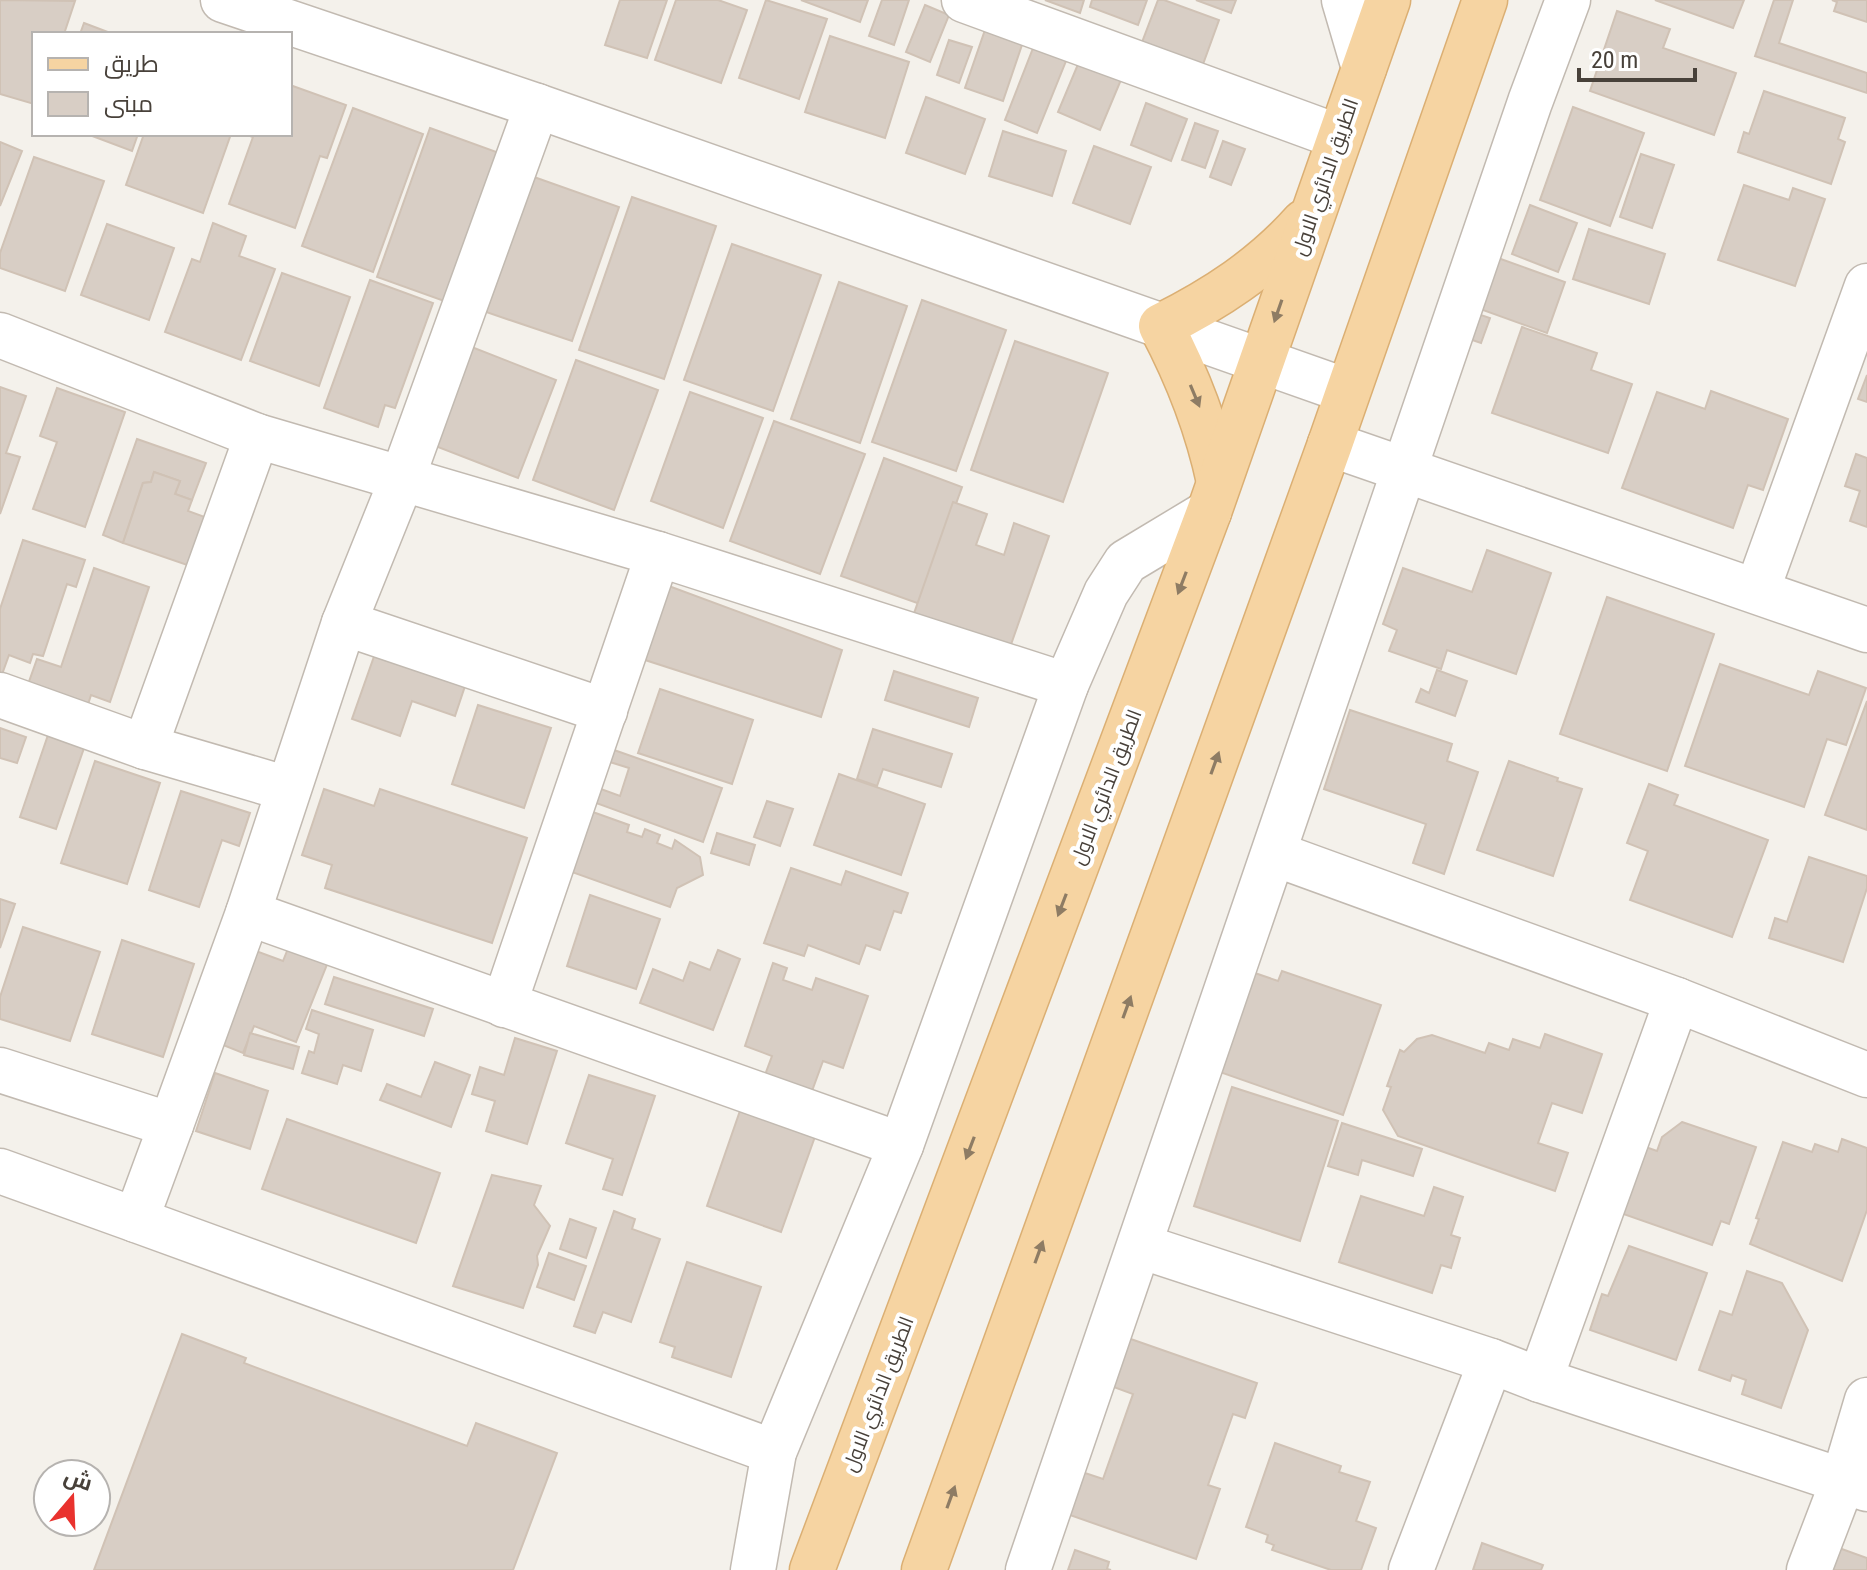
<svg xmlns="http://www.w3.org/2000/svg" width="1867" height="1570" viewBox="0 0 1867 1570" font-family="'Roboto Condensed',Cairo,sans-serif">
	<rect width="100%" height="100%" fill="#f4f1eb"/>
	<g fill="#d8cec5" stroke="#d0c2b5" stroke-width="2">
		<path d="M0,0L75,1L64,34H34V104L0,94Z"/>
		<path d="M620,0H667L647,58L605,45Z"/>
		<path d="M676,0H718L747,10L721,83L655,60Z"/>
		<path d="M766,0L827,19L799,99L739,78Z"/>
		<path d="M801,0H868L860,22Z"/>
		<path d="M882,0H909L894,45L869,36Z"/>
		<path d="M1045,0H1084L1080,13Z"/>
		<path d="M1092,0H1147L1138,25L1090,7Z"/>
		<path d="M1158,0H1164L1219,20L1202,67L1141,45Z"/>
		<path d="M1196,0H1236L1231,13Z"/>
		<path d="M1655,0H1744L1733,28Z"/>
		<path d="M1774,0H1793L1779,43L1867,73V93L1755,56Z"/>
		<path d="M1832,0H1867V22L1834,11L1837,2Z"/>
		<path d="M925,5L949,15L930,62L906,52Z"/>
		<path d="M1617,11L1670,29L1663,48L1736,73L1714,135L1590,91Z"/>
		<path d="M84,23L113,34H80Z"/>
		<path d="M986,27L1024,39L1003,101L965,88Z"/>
		<path d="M830,36L909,62L885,138L805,112Z"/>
		<path d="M1037,38L1070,51L1037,133L1005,120Z"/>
		<path d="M949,40L972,47L959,83L937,75Z"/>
		<path d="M1081,57L1123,75L1100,130L1058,112Z"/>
		<path d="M290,85L346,105L327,158L320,156L295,228L229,204L253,137L244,134H290Z"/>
		<path d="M1764,91L1845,118L1838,139L1845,142L1831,184L1738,152L1744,132L1749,134Z"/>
		<path d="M926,97L985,119L965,174L906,153Z"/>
		<path d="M1146,103L1187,119L1171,161L1131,145Z"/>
		<path d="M1573,107L1644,133L1610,226L1540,200Z"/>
		<path d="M353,108L423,134L373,272L302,246Z"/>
		<path d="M1195,123L1218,131L1205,168L1182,160Z"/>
		<path d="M430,128L502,154L447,302L377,277Z"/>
		<path d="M1003,131L1066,151L1052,196L989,176Z"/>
		<path d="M87,134H138L132,151Z"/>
		<path d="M144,134H231L203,213L126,185Z"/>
		<path d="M1223,141L1245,149L1231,185L1210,177Z"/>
		<path d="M0,142L22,151L0,206Z"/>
		<path d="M1094,146L1151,167L1130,224L1073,203Z"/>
		<path d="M1641,154L1674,165L1652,228L1620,217Z"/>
		<path d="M34,157L104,181L65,291L0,268V253Z"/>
		<path d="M534,177L619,207L572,341L486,312Z"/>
		<path d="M1744,185L1789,200L1793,188L1825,199L1795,286L1718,260Z"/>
		<path d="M632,197L716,226L664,379L579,350Z"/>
		<path d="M1530,205L1577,223L1558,272L1512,254Z"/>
		<path d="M213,223L246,236L239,256L275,269L241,360L165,332L192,259L200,262Z"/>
		<path d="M107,224L174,248L149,320L81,295Z"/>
		<path d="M1589,229L1665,254L1649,304L1573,279Z"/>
		<path d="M732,244L821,275L773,411L684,380Z"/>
		<path d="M1498,258L1565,282L1547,333L1480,309Z"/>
		<path d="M282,273L350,297L319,386L250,361Z"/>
		<path d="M370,280L433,303L395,408L385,405L378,427L324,408Z"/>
		<path d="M839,282L907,306L860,443L791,419Z"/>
		<path d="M922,300L1006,330L956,471L872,442Z"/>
		<path d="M1472,312L1490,318L1481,343L1463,337Z"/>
		<path d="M1522,327L1597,353L1591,370L1632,384L1608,453L1492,413Z"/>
		<path d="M1015,341L1108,373L1063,502L971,470Z"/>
		<path d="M464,344L556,380L518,478L425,442Z"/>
		<path d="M576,360L658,390L614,510L533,480Z"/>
		<path d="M1867,375V402L1858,399Z"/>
		<path d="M0,387L26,396L6,453L20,457L0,514Z"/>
		<path d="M57,388L125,412L85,527L33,509L57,442L40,436Z"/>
		<path d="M1711,391L1788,419L1763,490L1748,485L1733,528L1622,488L1657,392L1705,409Z"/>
		<path d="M690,392L763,418L723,528L651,501Z"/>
		<path d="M774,421L865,454L820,574L730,541Z"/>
		<path d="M137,439L206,463L192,500L175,494L180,481L154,472L151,482L143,483L123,543L103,535Z"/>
		<path d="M1856,454L1867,458V527L1850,521L1860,491L1845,486Z"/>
		<path d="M884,458L962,487L920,604L841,576Z"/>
		<path d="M154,472L180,481L175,494L192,500L188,511L213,520L196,568L123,543L143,483L151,482Z"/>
		<path d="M953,502L987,514L976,545L1004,555L1014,523L1049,536L1007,656L911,622Z"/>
		<path d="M23,540L85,560L76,587L67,584L43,656L33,654L30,663L9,655L0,680V609Z"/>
		<path d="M1487,550L1551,573L1516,674L1447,650L1441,669L1389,651L1397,630L1383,624L1403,568L1472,592Z"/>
		<path d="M94,568L149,587L110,702L91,695L85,714L25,693L37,659L61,667Z"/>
		<path d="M666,585L842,650L821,717L642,659Z"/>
		<path d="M1607,597L1714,634L1667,771L1560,734Z"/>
		<path d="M377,648L467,680L455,716L412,701L400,736L352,719Z"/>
		<path d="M1720,664L1809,695L1818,671L1866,688L1846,745L1827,739L1804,807L1685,766Z"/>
		<path d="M1437,670L1467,681L1455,716L1416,702L1421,689L1429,693Z"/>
		<path d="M894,671L978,698L969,727L885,700Z"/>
		<path d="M660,689L753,720L732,784L638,753Z"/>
		<path d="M1867,701V830L1825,815Z"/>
		<path d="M478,705L551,728L524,808L452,784Z"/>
		<path d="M1350,710L1452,744L1447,761L1478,772L1444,874L1413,863L1426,824L1324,789Z"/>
		<path d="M0,728L26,737L17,763L0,758Z"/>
		<path d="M873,729L952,754L941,787L883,769L877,786L857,779Z"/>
		<path d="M48,735L84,748L56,829L20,817Z"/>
		<path d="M614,750L722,788L703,842L596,803L601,789L620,796L629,768L610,762Z"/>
		<path d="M95,761L160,783L127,884L61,863Z"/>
		<path d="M1509,761L1558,778L1557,781L1582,789L1553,876L1477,850Z"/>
		<path d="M839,774L925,804L901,875L814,845Z"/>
		<path d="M1649,784L1678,795L1674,805L1768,840L1732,937L1630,900L1648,851L1627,843Z"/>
		<path d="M324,789L374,806L380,789L527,838L492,943L325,888L332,865L302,855Z"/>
		<path d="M181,791L250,813L239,846L222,840L199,907L149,890Z"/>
		<path d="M767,801L793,809L780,846L754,837Z"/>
		<path d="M590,811L629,825L627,832L642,837L645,829L660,835L657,843L672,849L675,840L700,857L703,875L677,888L670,907L569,871Z"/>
		<path d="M717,833L755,845L749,865L711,853Z"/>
		<path d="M1809,857L1867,876V888L1843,962L1769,938L1775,918L1787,922Z"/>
		<path d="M791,868L841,885L846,871L908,893L901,913L894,911L880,950L866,945L859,964L808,945L804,956L764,943Z"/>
		<path d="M590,895L660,919L636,989L567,966Z"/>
		<path d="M0,899L15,904L0,948Z"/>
		<path d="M23,927L100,952L70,1041L0,1019V997Z"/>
		<path d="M293,936L332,952L296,1042L254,1026L243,1053L218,1043L256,951L283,961Z"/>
		<path d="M122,940L194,964L163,1057L92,1034Z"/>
		<path d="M718,950L740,959L713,1030L640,1003L653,969L683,981L690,962L710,970Z"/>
		<path d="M773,963L787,968L783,980L812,990L816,978L868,996L843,1068L823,1061L812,1091L765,1075L772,1056L745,1046Z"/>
		<path d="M1249,971L1278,981L1282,971L1381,1005L1343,1115L1214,1070Z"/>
		<path d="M334,977L433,1009L424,1036L325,1004Z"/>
		<path d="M312,1010L373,1030L361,1071L343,1065L337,1084L302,1073L309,1051L314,1053L319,1034L306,1029Z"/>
		<path d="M250,1033L299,1047L293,1069L244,1055Z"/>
		<path d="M1545,1034L1602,1054L1582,1113L1552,1103L1538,1143L1568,1153L1555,1191L1398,1136L1383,1110L1391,1087L1387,1086L1400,1050L1404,1052L1417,1039L1432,1035L1485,1053L1489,1043L1509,1050L1513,1039L1540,1048Z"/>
		<path d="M515,1038L557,1051L527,1144L486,1131L495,1101L472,1094L480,1067L504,1075Z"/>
		<path d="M435,1062L470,1075L451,1127L380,1100L387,1084L421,1097Z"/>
		<path d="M215,1073L268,1091L250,1149L196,1131Z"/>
		<path d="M589,1075L655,1096L622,1195L603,1189L613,1159L566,1143Z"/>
		<path d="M1232,1087L1338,1121L1300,1241L1194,1206Z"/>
		<path d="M742,1105L770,1115L768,1121L793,1130L817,1131L781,1232L707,1206Z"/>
		<path d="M287,1119L440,1173L416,1243L262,1189Z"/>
		<path d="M1682,1122L1756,1147L1729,1224L1721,1221L1712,1245L1609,1209L1637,1144L1657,1151L1662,1137Z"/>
		<path d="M1342,1123L1422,1149L1413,1176L1362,1160L1358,1175L1328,1166Z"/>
		<path d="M1842,1139L1867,1148V1210L1842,1281L1750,1244L1759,1219L1756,1218L1783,1142L1812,1152L1815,1144L1838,1152Z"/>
		<path d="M492,1175L541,1186L534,1205L550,1226L537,1256L538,1265L523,1308L453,1286Z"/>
		<path d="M1434,1187L1463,1197L1451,1235L1460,1238L1451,1268L1441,1265L1432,1293L1339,1262L1361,1196L1424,1216Z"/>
		<path d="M614,1211L635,1219L632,1229L660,1239L631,1322L603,1312L595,1333L574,1326Z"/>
		<path d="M570,1219L596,1228L586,1258L560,1249Z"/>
		<path d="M1629,1246L1707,1273L1676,1360L1590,1330L1602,1294L1608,1296Z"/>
		<path d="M549,1253L586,1266L574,1300L537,1287Z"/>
		<path d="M687,1262L761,1287L731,1377L672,1357L675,1347L660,1342Z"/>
		<path d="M1747,1271L1782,1283L1808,1330L1781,1408L1742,1394L1746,1380L1732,1375L1730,1381L1699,1370L1720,1311L1732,1315Z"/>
		<path d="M182,1334L246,1358L244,1363L467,1446L476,1423L557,1453L513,1570H94Z"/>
		<path d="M1125,1337L1257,1383L1245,1418L1233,1414L1208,1485L1220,1489L1196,1559L1064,1513L1079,1471L1103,1479L1133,1394L1108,1385Z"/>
		<path d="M1275,1443L1341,1466L1339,1472L1370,1482L1356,1521L1376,1528L1361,1570H1331L1272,1550L1274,1545L1266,1542L1268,1535L1246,1527Z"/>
		<path d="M1482,1543L1543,1565L1541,1570H1473Z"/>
		<path d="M1839,1548L1867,1558V1570H1832Z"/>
		<path d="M1075,1550L1109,1562L1107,1569L1111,1570H1068Z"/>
	</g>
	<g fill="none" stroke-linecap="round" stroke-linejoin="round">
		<defs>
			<g id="minor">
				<path d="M223,0L537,106L1347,391"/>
				<path d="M964,0L1339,137"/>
				<path d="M1344,0L1364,68"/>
				<path d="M0,335L257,436L658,554L1066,685"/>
				<path d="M1330,444L1867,630"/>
				<path d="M1757,591L1867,286"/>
				<path d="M344,623L605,711"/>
				<path d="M0,695L145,747L288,789"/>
				<path d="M145,747L257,436"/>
				<path d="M1275,854L1677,1000L1867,1075"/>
				<path d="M248,913L901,1145"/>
				<path d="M504,1005L658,554"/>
				<path d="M0,1070L171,1125L136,1220L774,1452"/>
				<path d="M171,1125L248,913L344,623L402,479L537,106"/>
				<path d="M0,1171L136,1220"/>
				<path d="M1140,1246L1491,1361L1540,1380L1867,1489"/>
				<path d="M1540,1380L1677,1000"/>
				<path d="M753,1570L774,1452L901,1145L1066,685L1106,593L1126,562L1209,512"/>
				<path d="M1028,1570L1530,102L1568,0"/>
				<path d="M1411,1570L1491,1361"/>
				<path d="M1809,1570L1843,1481L1867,1400"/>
			</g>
			<g id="major">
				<path d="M1219,482C1207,425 1188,377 1161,326C1215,299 1263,268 1304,222"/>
				<path d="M812,1570L1209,512L1388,0"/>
				<path d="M924,1570L1330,444L1485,0"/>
			</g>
		</defs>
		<use href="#minor" stroke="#c2bab1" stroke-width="47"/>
		<use href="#major" stroke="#dbaf73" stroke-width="47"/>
		<use href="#minor" stroke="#fff" stroke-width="44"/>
		<use href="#major" stroke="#f6d4a2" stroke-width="44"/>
	</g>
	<defs><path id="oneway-solid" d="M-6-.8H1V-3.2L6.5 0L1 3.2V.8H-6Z" transform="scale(2)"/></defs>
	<g fill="#8e7c64">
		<use href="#oneway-solid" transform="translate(1278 311) rotate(109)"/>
		<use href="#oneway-solid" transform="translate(1195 396) rotate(67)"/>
		<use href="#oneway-solid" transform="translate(1182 583) rotate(111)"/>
		<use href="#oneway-solid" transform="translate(1215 763) rotate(-70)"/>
		<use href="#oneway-solid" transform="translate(1062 905) rotate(111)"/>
		<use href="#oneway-solid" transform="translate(1127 1007) rotate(-70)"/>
		<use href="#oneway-solid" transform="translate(970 1148) rotate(111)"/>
		<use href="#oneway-solid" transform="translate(1039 1252) rotate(-70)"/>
		<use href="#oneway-solid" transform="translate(951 1497) rotate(-70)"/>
	</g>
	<g text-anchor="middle" stroke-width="8" stroke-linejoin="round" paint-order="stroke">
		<g font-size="20" fill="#48413a" stroke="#fff">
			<text transform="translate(1325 177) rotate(-71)" y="7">الطريق الدائري الاول</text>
			<text transform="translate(1106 787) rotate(-69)" y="7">الطريق الدائري الاول</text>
			<text transform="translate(878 1394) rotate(-69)" y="7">الطريق الدائري الاول</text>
		</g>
	</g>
	<rect x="32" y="32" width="260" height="104" fill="#ffffff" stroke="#b6b3b0" stroke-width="2"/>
	<rect x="48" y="58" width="40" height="12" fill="#f6d4a2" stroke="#b6b3b0" stroke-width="2"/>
	<text x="104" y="72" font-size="24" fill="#48413a">طريق</text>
	<rect x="48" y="92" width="40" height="24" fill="#d8cec5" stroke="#b6b3b0" stroke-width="2"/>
	<text x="104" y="112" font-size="24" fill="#48413a">مبنى</text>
	<g transform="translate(72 1498) rotate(19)"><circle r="38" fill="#ffffff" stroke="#b6b3b0" stroke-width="2"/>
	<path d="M0-6L14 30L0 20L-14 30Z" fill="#e9322e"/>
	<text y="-12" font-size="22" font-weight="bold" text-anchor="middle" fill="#48413a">ش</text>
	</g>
	<path d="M1579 68v12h116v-12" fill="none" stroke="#48413a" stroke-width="4"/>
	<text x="1591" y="68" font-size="24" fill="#48413a" stroke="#ffffff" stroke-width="6" paint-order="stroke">20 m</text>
</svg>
